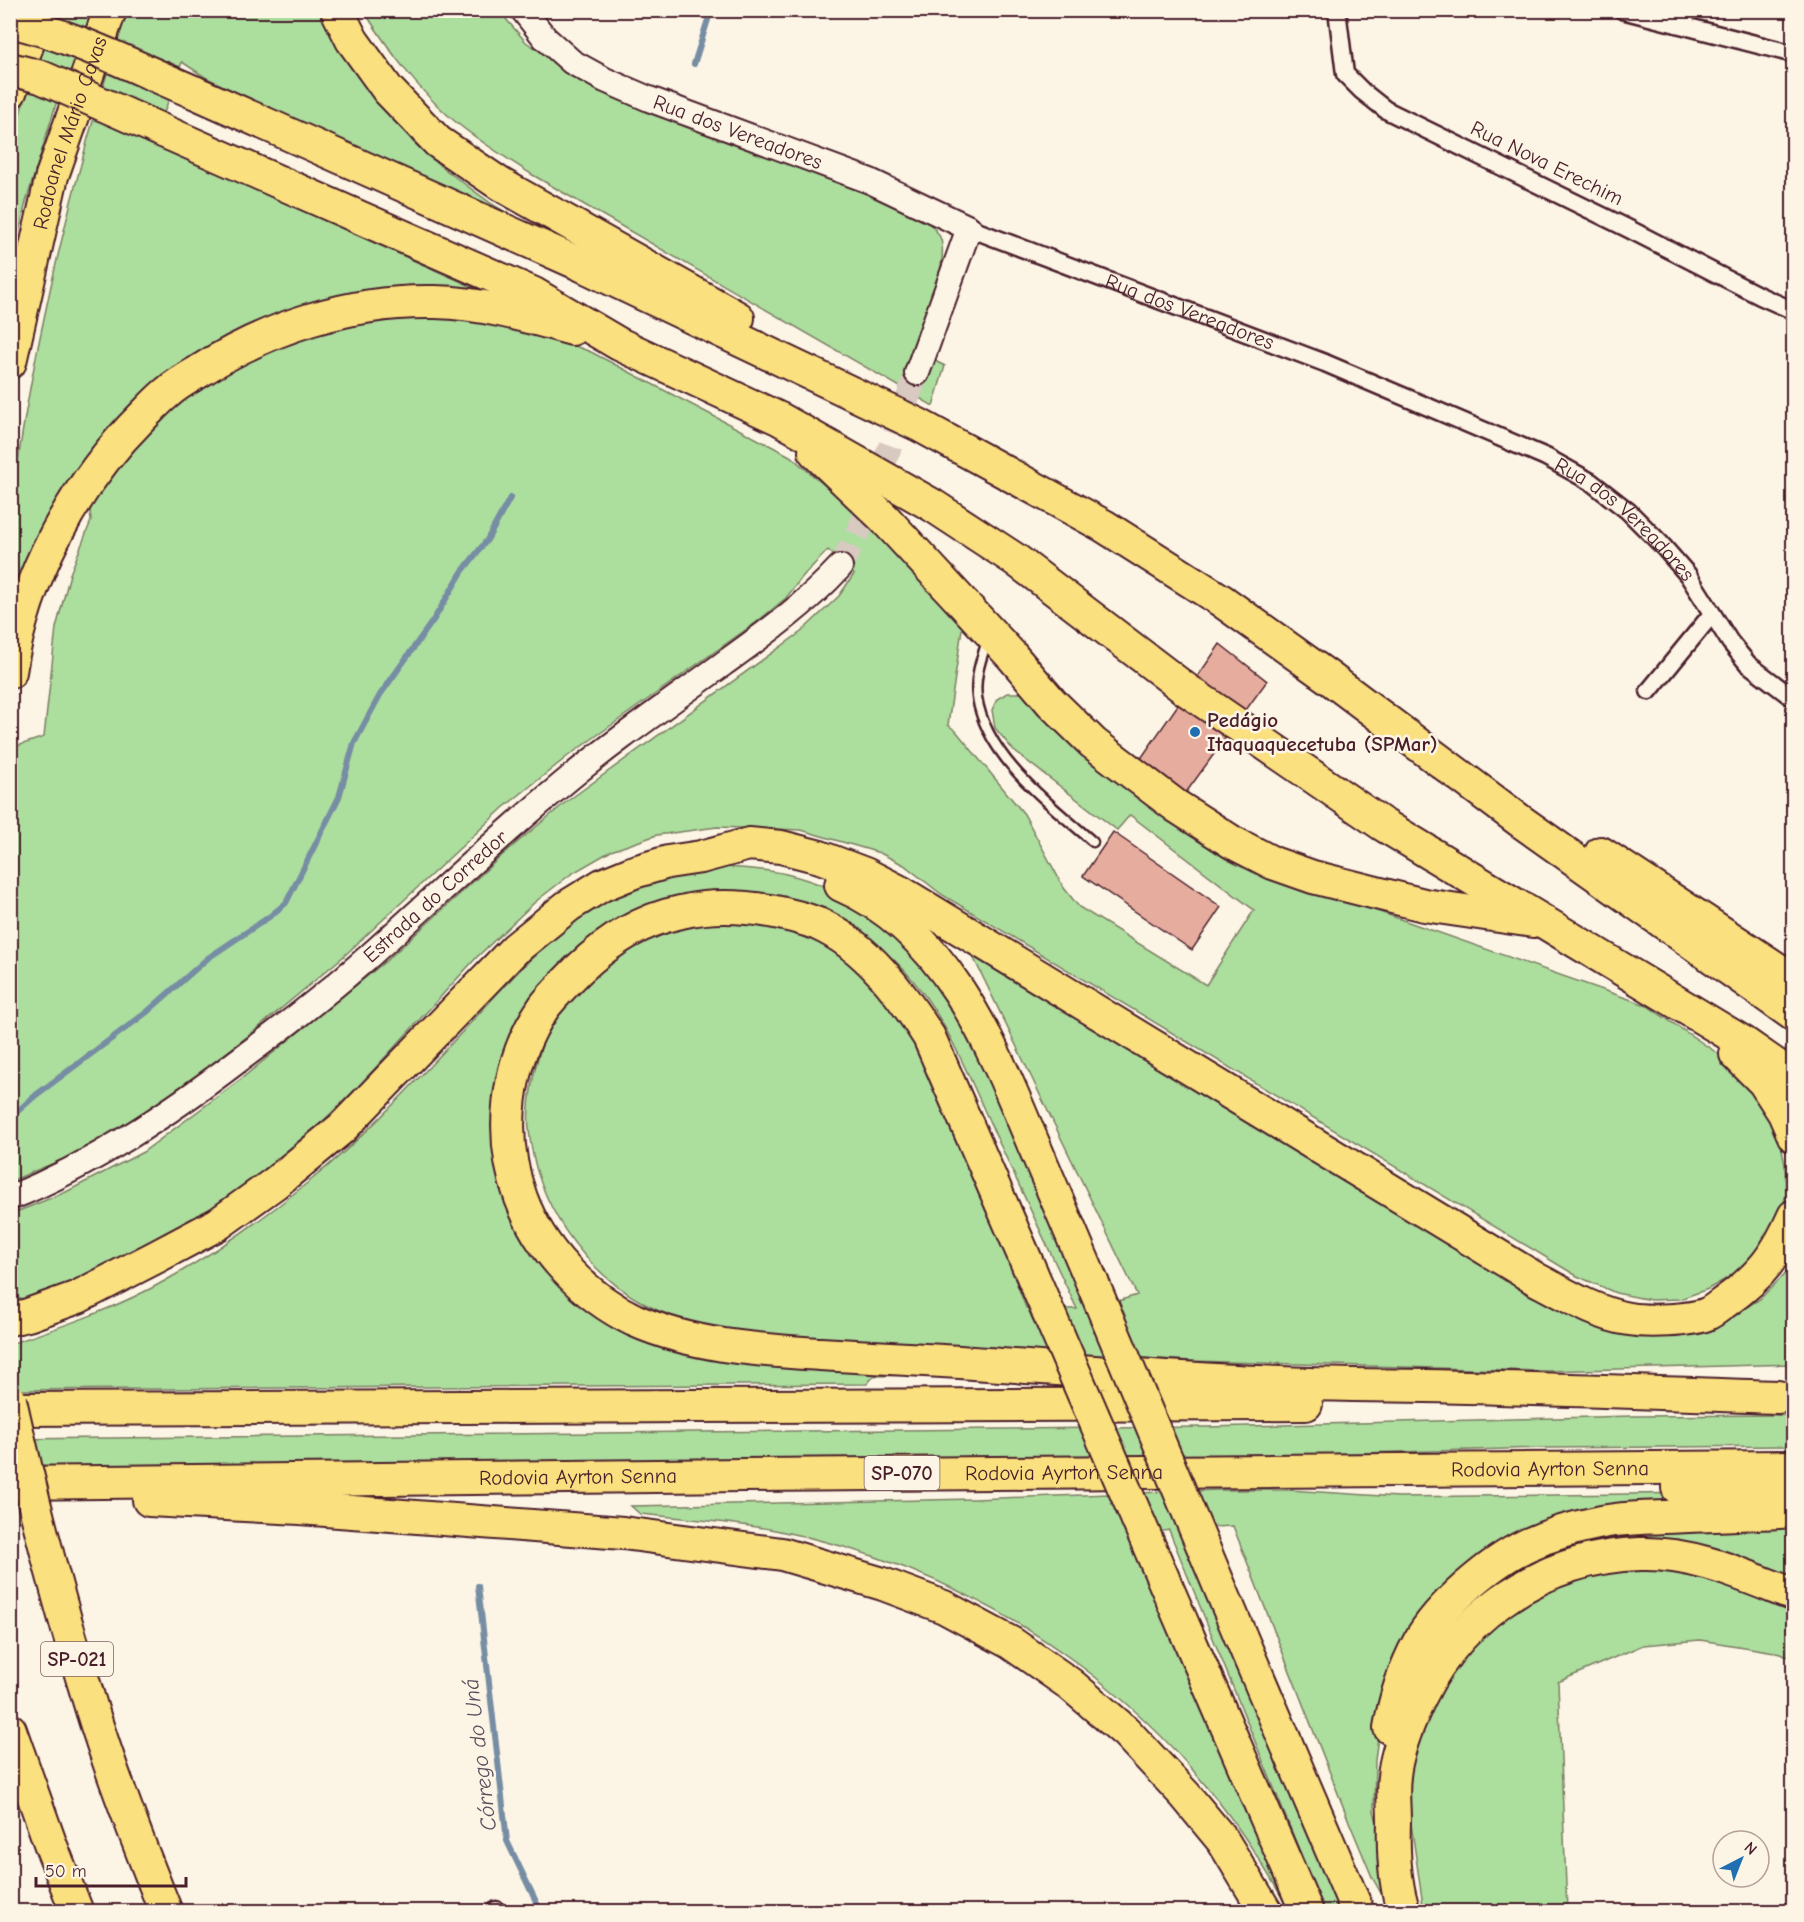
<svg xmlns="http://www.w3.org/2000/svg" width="1804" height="1922" viewBox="0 0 1804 1922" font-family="'Comic Neue',sans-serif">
	<rect width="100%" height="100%" fill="#fcf5e5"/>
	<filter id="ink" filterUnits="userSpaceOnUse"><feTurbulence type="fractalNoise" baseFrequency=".0167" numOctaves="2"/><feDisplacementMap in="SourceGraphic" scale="12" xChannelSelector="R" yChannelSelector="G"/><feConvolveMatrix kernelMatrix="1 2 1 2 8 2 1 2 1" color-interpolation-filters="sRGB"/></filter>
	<g filter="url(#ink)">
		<g fill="#acde9e" stroke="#7b7e64" stroke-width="1.5">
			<path d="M56,11H96L56,104L26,202L10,270L11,150L21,110Z"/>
			<path d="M127,11H323L385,104L413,142L443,168L492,204L578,255L489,217L205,77L182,62L153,144L493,296L390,291L133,408L11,639C11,601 8,563 11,525C16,457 29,389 43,323C65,217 93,113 127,11Z"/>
			<path d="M364,11H499L526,42L568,70L679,123L789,160L910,209C921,216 934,225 940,237C951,262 922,325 913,350L945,366L933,406L531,174C504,156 475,139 451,118C416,88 389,50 364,11Z"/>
			<path d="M455,313L532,330L591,352L790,456L894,544L963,622L948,725L956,731L1024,814L1064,888L1079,907L1206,985L1254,910L1130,815L1117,830L1014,751L995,728L992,710L997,699L1007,693H1023L1081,753L1226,859L1242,867L1331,895L1646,1005L1726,1059L1748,1081L1779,1133L1785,1165L1786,1194L1779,1220L1753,1259L1731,1276L1708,1289L1680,1299L1651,1300L1616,1293L1577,1276L941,894L904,865L880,853L801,830L717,827L657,835L611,851L571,874L535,902L477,957L357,1088L320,1124L270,1167L221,1203L112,1267L11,1306V1214L66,1192L143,1152L241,1079L387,960L507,851L566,802L801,632L839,596L854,574L828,550L803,576L786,598L758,621L568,756L503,808L344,956L258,1028L203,1071L137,1117L78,1153L11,1181V748L44,737L56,628L70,574L91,521L90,510L109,475L143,434L178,402L217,375L297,338L379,317Z"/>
			<path d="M709,866C735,868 761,868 786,874C850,889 898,926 939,976C958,998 970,1025 983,1051L1099,1307L1137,1295L964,938L1482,1255L1573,1306L1614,1324L1651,1330L1686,1328L1724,1321L1760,1299L1783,1276L1794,1263L1793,1364L1546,1371L1192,1361L773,1336C729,1330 685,1326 645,1304C581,1269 536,1202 529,1130C526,1099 537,1051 551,1024C559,1006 575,991 589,977C614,951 646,931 681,923C706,917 735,919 760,921C768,922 777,921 784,923C823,934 857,959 884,988C891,995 900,1002 905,1011C909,1017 912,1025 915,1033C925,1055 935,1077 944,1099C973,1168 1000,1238 1026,1308L1077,1309C1048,1248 1020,1187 991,1125C965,1068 940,1002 892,958C844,913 781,887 714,895C695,897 673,898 655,905C532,953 477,1100 536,1217C544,1232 553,1249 564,1262C578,1279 596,1294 614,1307C632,1320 653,1332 674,1339C683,1342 693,1343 703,1345C739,1353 770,1357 807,1360C854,1365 902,1369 949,1374L874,1376L867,1384L11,1390L10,1344C64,1326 120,1307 170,1278C219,1250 267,1216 311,1180C367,1135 415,1082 463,1031C527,962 579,898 673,871C684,867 698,868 709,866Z"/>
			<path d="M1794,1415L1793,1446L1546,1448L1213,1457L11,1469L10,1439L1207,1427L1632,1416Z"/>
			<path d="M1217,1490H1288L1398,1497L1704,1493L1491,1558L1380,1722L1375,1760L1374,1811L1398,1904L1391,1911L1372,1877L1350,1824L1233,1526L1194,1528L1353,1911H1324L1169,1530L1133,1536L1301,1911H1289C1183,1711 997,1574 775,1530C730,1522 685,1518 640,1514L631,1506L974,1499Z"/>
			<path d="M1793,1517V1584L1590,1550L1416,1670L1479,1586L1561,1538Z"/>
			<path d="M1671,1566L1793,1606V1659L1781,1653L1700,1640L1643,1645L1558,1682L1567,1911L1424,1912L1409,1810V1764L1418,1724L1457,1654L1523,1598L1615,1567Z"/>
		</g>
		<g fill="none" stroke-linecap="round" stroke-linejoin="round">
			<g stroke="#768da4" stroke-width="6">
				<path d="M694,64L711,10"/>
				<path d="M10,1118L36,1095L147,1012L208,958L269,917L286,903L339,797L354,743L380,695L434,619L462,572L487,540L510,498"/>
				<path d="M478,1586L507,1841L541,1912"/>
			</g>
		</g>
		<g fill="#e6ad9f" stroke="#4a1f2b" stroke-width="1.5">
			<path d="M1220,644L1267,681L1169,816L1124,783Z"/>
			<path d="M1113,832L1221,907L1192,950L1083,876Z"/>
		</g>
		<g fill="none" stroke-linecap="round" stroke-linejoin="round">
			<path stroke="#d8cac0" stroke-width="24" stroke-dasharray="24 12" stroke-linecap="butt" d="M840,567L859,531L917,373"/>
			<defs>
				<path id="lane" d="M988,638C982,657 974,677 977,697C986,758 1050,804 1093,842"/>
				<g id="street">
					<path d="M1337,10L1345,74L1362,91L1386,110L1627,228L1760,296L1794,311"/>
					<path d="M1622,10L1794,54"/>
					<path d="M1677,24L1692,10"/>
					<path id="s1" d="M969,228L1325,363L1546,457L1591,482L1628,511L1660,543L1688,575L1730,642L1748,664L1794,699"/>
					<path d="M1649,691L1712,614"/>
					<path d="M496,1910V1912"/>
				</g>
				<g id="secondary">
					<path id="s2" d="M523,10L545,38L572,62L605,80L649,99L870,181L969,228L917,373"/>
					<path id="s3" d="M10,1198C94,1164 168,1114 239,1060C280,1030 320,999 359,965C426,906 490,844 559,787C611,743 668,704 723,664C766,633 804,606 840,567"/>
				</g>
				<g id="highway">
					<path d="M337,10L352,40L388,90L438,142L500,184L738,318"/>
					<path d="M10,92L40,10"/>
					<path d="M194,92L582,265L919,425L1104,526L1222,601L1328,677L1519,820L1794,1015"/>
					<path d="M163,131L534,294L619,344L780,419L932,505L1016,560L1184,688L1382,824L1744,1043L1794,1078"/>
					<path id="s4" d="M10,362L52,176L110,10"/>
					<path d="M815,452L884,518L1012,656L1052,703L1093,743L1176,806L1232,842L1273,863L1313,877L1424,905L1533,921"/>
					<path d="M10,672C24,577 75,484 142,417C150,409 159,399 168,392C177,384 188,378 198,372C268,327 351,300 435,302C482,303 527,316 572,329"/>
					<path d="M1601,853L1794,980"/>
					<path d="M841,885C944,929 990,1040 1030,1136C1051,1185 1072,1234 1092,1282"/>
					<path d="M1736,1054L1764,1082L1784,1113L1794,1136"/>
					<path d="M1031,1272L929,1037C902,994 866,945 818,924C803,918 786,914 770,911C740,906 710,905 681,912C641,920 607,942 578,970C566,982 554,994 544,1007C506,1062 498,1136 521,1198C540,1250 584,1296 634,1320C692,1346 758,1350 820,1354C866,1357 913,1359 960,1362C1059,1369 1159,1378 1259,1382C1339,1386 1419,1385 1499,1388C1592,1390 1685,1394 1778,1397"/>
					<path d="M10,1319L28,1315L78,1297L156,1257L218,1224L275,1183L342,1128L515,949L568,906L602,885L634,872L668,862L701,857L749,844L781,847L820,857L865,874L900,892L1536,1279C1565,1294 1596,1314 1629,1319C1647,1322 1690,1321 1707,1314C1714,1311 1720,1305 1726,1301C1761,1276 1777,1255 1794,1216"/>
					<path d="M10,1409C442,1404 874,1408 1306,1404"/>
					<path id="s5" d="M10,1483L744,1475L1794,1467"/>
					<path d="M1678,1488L1794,1490"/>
					<path d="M149,1500L300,1508L623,1533L782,1554L883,1584L944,1607L1011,1643L1070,1684L1126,1732L1185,1795L1223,1841L1266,1912"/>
					<path d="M1187,1634L1307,1912"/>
					<path d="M1240,1635L1358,1912"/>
					<path d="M1390,1728C1395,1698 1405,1668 1419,1642C1439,1606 1491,1562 1527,1545C1551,1534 1576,1527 1602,1522C1622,1518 1644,1518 1665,1517C1708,1515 1751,1514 1794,1511"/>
					<path d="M10,1730L50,1843L77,1912"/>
					<path d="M1404,1912C1394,1883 1393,1851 1394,1821C1394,1806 1392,1791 1394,1776C1396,1755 1404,1734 1412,1715C1450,1621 1538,1557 1640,1554C1694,1552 1745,1576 1794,1595"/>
				</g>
			</defs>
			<use href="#lane" stroke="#4a1f2b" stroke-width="13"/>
			<use href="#street" stroke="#4a1f2b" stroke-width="21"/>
			<use href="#secondary" stroke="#4a1f2b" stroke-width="28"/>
			<use href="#highway" stroke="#4a1f2b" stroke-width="36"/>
			<use href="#lane" stroke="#fcf5e5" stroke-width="8"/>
			<use href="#street" stroke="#fcf5e5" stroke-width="16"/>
			<use href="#secondary" stroke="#fcf5e5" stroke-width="24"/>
			<use href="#highway" stroke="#fbe080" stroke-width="32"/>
			<defs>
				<g id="highway-bridge">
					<path d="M10,21C74,36 134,67 194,92"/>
					<path d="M10,69L41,77L163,131"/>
					<path d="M1031,1272L1187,1634"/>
					<path d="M1092,1282L1240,1635"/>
					<path d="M10,1400C33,1504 60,1608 92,1710C113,1778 139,1845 166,1912"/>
				</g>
			</defs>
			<use href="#highway-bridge" stroke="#4a1f2b" stroke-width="36" stroke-linecap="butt"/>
			<use href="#highway-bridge" stroke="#fbe080" stroke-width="32"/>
		</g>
	</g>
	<circle fill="#1f6fb2" stroke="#fcf5e5" stroke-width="2" cx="1195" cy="732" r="6"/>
	<g text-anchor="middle" stroke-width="5" stroke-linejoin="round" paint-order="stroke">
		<g fill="#fcf5e5" stroke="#7f5f63" stroke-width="1.5">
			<rect x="864.5" y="1456" width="75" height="34" rx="4.5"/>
			<rect x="41" y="1642" width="72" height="34" rx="4.5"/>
		</g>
		<g font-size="20" font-weight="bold" fill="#4a1f2b">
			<text x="902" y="1480">SP-070</text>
			<text x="77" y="1666">SP-021</text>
		</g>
		<g font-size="21" fill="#4a1f2b" stroke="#fcf5e5">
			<text dy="7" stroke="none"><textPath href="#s2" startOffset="252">Rua dos Vereadores</textPath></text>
			<text dy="7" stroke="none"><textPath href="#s4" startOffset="237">Rodoanel Mário Covas</textPath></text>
			<text transform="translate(1547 163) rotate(26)" y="7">Rua Nova Erechim</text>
			<text dy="7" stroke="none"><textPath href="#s1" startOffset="236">Rua dos Vereadores</textPath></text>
			<text dy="7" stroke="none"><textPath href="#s1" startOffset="722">Rua dos Vereadores</textPath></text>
			<text dy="7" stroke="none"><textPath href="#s3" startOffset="524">Estrada do Corredor</textPath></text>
			<text dy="7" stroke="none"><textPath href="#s5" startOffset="1540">Rodovia Ayrton Senna</textPath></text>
			<text dy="7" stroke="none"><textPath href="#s5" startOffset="1054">Rodovia Ayrton Senna</textPath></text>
			<text dy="7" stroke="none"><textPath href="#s5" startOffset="568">Rodovia Ayrton Senna</textPath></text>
		</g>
		<g font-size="21" font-weight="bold" fill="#4a1f2b" stroke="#fcf5e5" text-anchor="start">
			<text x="1207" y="727">Pedágio<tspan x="1207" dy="24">Itaquaquecetuba (SPMar)</tspan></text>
		</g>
		<g font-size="22" font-style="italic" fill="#5c4d5d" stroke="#fcf5e5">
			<text transform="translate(479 1755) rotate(-97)" y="8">Córrego do Uná</text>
		</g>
	</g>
	<rect width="1804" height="1922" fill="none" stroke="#fcf5e5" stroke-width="36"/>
	<rect x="18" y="18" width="1768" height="1886" fill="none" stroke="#4a1f2b" stroke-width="2" filter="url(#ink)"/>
	<g transform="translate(1741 1859) rotate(42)"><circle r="28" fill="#fcf5e5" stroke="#b59f9b" stroke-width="1.5"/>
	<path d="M0-4.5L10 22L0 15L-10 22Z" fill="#1f6fb2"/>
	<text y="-9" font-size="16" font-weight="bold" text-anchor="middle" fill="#4a1f2b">N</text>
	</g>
	<path d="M36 1877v9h150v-9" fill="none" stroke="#4a1f2b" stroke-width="3"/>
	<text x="45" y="1877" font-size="18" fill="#4a1f2b" stroke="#fcf5e5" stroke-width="4.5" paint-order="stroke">50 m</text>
</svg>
